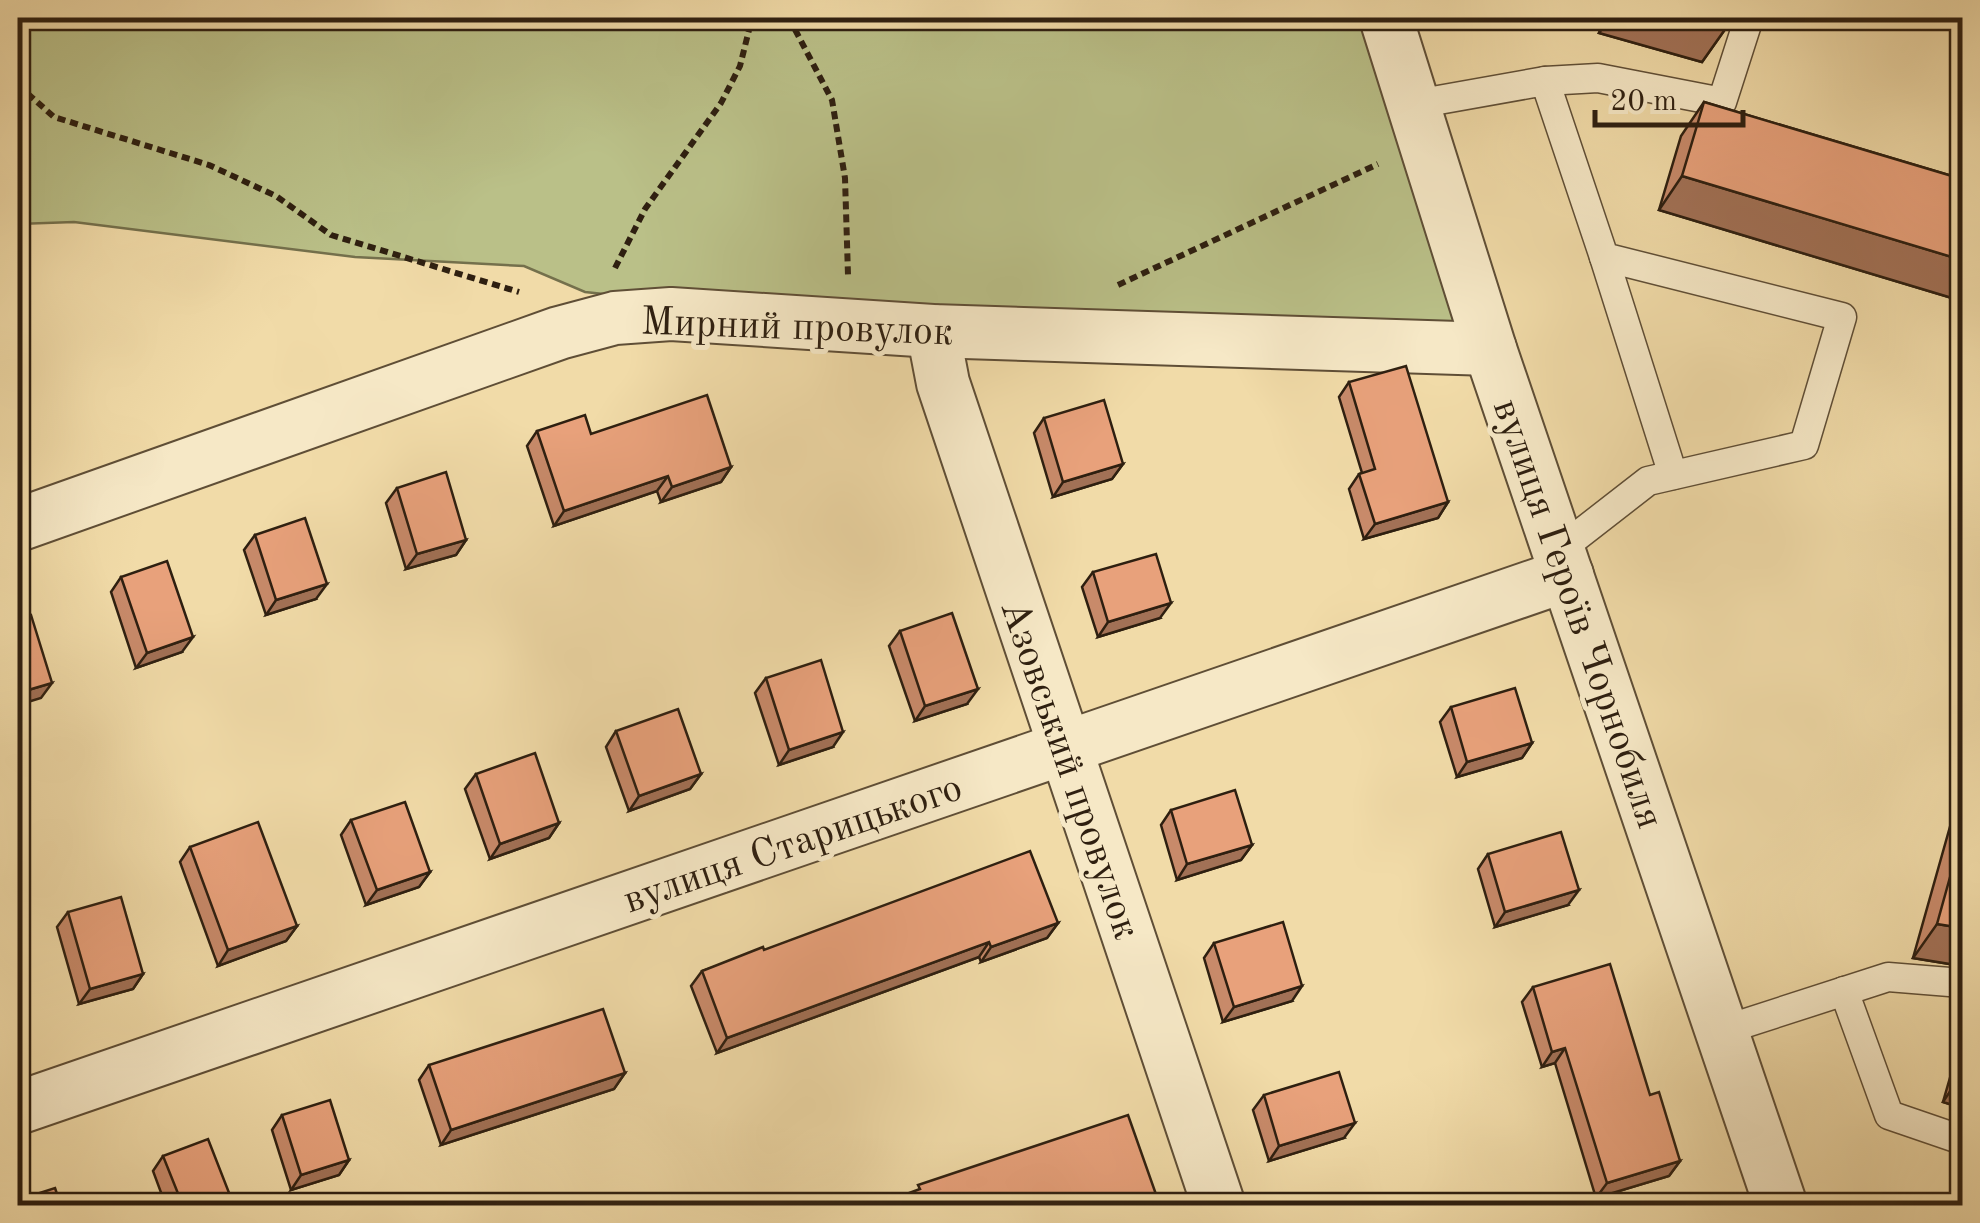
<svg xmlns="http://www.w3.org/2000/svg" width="1980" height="1223" viewBox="0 0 1980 1223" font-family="'Old Standard TT',serif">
	<rect width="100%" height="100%" fill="#f1dba8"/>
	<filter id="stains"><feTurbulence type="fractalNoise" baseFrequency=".002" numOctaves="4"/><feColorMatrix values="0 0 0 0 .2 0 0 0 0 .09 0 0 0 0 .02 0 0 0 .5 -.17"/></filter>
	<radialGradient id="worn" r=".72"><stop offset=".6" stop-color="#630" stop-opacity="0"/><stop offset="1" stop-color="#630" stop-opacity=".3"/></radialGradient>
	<path fill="#bac088" stroke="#74704c" stroke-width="2.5" d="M18,18H1368L1461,336L716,306L585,292L524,266L355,257L74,222L18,224Z"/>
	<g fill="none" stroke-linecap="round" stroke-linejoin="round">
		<defs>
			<g id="lane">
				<path d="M1545,81L1598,78L1722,102L1749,18"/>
				<path d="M1416,104L1545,81L1604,257L1842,317L1804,445L1648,481L1558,551"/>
				<path d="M1604,257L1673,475"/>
				<path d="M1844,991L1889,1115L1962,1140"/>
				<path d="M1721,1031L1888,977L1962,983"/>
			</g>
			<g id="street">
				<path d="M1386,18L1490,349L1781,1206"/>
				<path d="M933,331L943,383L1219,1206"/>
				<path d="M18,525L559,333L615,318L671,314L933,331L1490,349"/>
				<path d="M18,1108L1567,575"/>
			</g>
		</defs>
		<use href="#lane" stroke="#5f4e36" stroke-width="31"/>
		<use href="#street" stroke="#5f4e36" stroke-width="56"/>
		<g stroke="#2e1f10" stroke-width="6" stroke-dasharray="8 5" stroke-linecap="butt">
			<path d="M789,18L832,100L845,178L848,275"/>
			<path d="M18,85L54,117L209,165L276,196L331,235L519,292"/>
			<path d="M615,268L645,209L721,103L740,66L752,18"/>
			<path d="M1118,285L1378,164"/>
		</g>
		<use href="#lane" stroke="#f6e8c6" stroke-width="28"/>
		<use href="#street" stroke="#f6e8c6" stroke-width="52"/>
	</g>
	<g fill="#c88a6a" stroke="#2e1f10" stroke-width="2.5">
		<path d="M1604,18H1729L1726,28L1702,62L1599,33Z"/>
		<path d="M1704,102L1962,179V301L1659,210L1681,136Z"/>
		<path d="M1349,382L1448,502L1438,518L1364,539L1349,489L1359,474L1362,473L1339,397Z"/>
		<path d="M1044,418L1123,464L1112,479L1053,497L1034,433Z"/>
		<path d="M537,431L591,434L731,467L721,482L661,502L657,491L554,526L527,446Z"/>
		<path d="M397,488L466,540L456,555L406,569L386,503Z"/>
		<path d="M255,535L316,599L266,615L244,550Z"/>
		<path d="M1093,572L1160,618L1098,637L1082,587Z"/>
		<path d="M121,577L182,652L136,668L111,592Z"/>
		<path d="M900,631L967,704L915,721L889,646Z"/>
		<path d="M766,678L833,747L779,765L755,693Z"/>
		<path d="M1451,707L1532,743L1522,758L1457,777L1440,722Z"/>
		<path d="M616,731L701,774L690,789L629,811L606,747Z"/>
		<path d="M476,774L559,823L549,838L490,859L465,789Z"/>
		<path d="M1962,784V966L1913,958Z"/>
		<path d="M1171,810L1252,845L1241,860L1177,880L1161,825Z"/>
		<path d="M351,820L430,872L419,887L366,905L341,835Z"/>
		<path d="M190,847L297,926L286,941L218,966L180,862Z"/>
		<path d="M1488,854L1568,905L1495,927L1478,869Z"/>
		<path d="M68,912L143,974L133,989L79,1004L57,927Z"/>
		<path d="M1058,923L1047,938L981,962L979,957L717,1053L691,986L702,971L764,950Z"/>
		<path d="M1214,943L1292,1001L1223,1022L1204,958Z"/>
		<path d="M1533,987L1650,1095L1680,1161L1669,1176L1596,1198L1555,1063L1542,1067L1522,1002Z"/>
		<path d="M1962,1036V1108L1943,1102Z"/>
		<path d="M429,1065L625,1073L614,1089L441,1145L419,1080Z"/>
		<path d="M1264,1095L1344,1138L1269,1161L1253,1110Z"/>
		<path d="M282,1115L349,1160L339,1175L291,1190L272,1130Z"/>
		<path d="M163,1156L231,1206H166L153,1171Z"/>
	</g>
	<g fill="#a27156" stroke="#2e1f10" stroke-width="2.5">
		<path d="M1610,18H1688L1726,28L1702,62L1599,33Z"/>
		<path d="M1682,176L1962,260V301L1659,210Z"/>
		<path d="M1123,464L1112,479L1053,497L1063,482Z"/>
		<path d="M731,467L721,482L661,502L672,487Z"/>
		<path d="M668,476L657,491L554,526L564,511Z"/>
		<path d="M1448,502L1438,518L1364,539L1375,524Z"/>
		<path d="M466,540L456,555L406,569L417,554Z"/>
		<path d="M327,584L316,599L266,615L276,600Z"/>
		<path d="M1171,603L1160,618L1098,637L1108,622Z"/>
		<path d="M193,637L182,652L136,668L147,653Z"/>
		<path d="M52,683L41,698L18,705V693Z"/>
		<path d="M978,689L967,704L915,721L925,706Z"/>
		<path d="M843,732L833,747L779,765L789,750Z"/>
		<path d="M1532,743L1522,758L1457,777L1467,762Z"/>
		<path d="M701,774L690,789L629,811L639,796Z"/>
		<path d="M559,823L549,838L490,859L500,844Z"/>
		<path d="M1252,845L1241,860L1177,880L1187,864Z"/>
		<path d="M430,872L419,887L366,905L377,890Z"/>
		<path d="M1579,890L1568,905L1495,927L1505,912Z"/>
		<path d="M1058,923L1047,938L981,962L991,947Z"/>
		<path d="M1937,924L1962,928V966L1913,958Z"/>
		<path d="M297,926L286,941L218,966L228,950Z"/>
		<path d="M989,942L979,957L717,1053L727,1038Z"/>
		<path d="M143,974L133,989L79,1004L90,989Z"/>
		<path d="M1302,986L1292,1001L1223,1022L1234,1007Z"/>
		<path d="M1565,1048L1555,1063L1542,1067L1552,1052Z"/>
		<path d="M625,1073L614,1089L441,1145L451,1130Z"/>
		<path d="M1962,1073V1108L1943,1102Z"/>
		<path d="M1355,1123L1344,1138L1269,1161L1279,1146Z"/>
		<path d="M349,1160L339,1175L291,1190L301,1175Z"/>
		<path d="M1680,1161L1669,1176L1596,1198L1607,1183Z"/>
	</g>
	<g fill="#e8a17b" stroke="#2e1f10" stroke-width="2.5">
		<path d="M1688,18H1729L1726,28Z"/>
		<path d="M1704,102L1962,179V260L1682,176Z"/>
		<path d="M1406,366L1448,502L1375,524L1359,474L1375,469L1349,382Z"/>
		<path d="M707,395L731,467L672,487L668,476L564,511L537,431L585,415L591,434Z"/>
		<path d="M1104,400L1123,464L1063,482L1044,418Z"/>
		<path d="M446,472L466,540L417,554L397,488Z"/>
		<path d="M305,518L327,584L276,600L255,535Z"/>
		<path d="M1156,554L1171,603L1108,622L1093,572Z"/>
		<path d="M167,561L193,637L147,653L121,577Z"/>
		<path d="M952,613L978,689L925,706L900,631Z"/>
		<path d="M31,615L52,683L18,693V619Z"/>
		<path d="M821,660L843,732L789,750L766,678Z"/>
		<path d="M1515,688L1532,743L1467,762L1451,707Z"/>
		<path d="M678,709L701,774L639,796L616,731Z"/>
		<path d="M535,753L559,823L500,844L476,774Z"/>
		<path d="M1235,790L1252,845L1187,864L1171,810Z"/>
		<path d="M405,802L430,872L377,890L351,820Z"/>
		<path d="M258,822L297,926L228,950L190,847Z"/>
		<path d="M1561,832L1579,890L1505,912L1488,854Z"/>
		<path d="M1962,834V928L1937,924Z"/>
		<path d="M1030,851L1058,923L991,947L989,942L727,1038L702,971L763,947L764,950Z"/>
		<path d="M121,897L143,974L90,989L68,912Z"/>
		<path d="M1283,922L1302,986L1234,1007L1214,943Z"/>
		<path d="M1610,964L1650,1095L1659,1092L1680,1161L1607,1183L1565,1048L1552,1052L1533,987Z"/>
		<path d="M603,1009L625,1073L451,1130L429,1065Z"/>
		<path d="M1339,1072L1355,1123L1279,1146L1264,1095Z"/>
		<path d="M330,1100L349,1160L301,1175L282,1115Z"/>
		<path d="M1128,1115L1158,1200L1141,1206H874L920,1189L918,1185Z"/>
		<path d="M208,1139L233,1203L226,1206H183L163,1156Z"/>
		<path d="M55,1188L61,1206H18V1200Z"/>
		<path d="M1384,1197L1386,1206H1354Z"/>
	</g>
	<g text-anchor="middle" stroke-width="10" stroke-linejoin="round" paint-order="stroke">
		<g font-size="40" fill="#2e1f10" stroke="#f6e8c6">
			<text transform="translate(797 325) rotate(2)" y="14">Мирний провулок</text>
			<text transform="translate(1580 613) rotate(71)" y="14">вулиця Героїв Чорнобиля</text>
			<text transform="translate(1072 769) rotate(71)" y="14">Азовський провулок</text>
			<text transform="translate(792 842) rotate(-19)" y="14">вулиця Старицького</text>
		</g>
	</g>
	<rect width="1980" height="1223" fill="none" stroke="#f1dba8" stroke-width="60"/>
	<rect x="20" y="20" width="1940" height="1183" fill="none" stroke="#2e1f10" stroke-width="5"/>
	<rect x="30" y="30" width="1920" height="1163" fill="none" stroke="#2e1f10" stroke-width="2.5"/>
	<path d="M1595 110v15h148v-15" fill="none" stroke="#2e1f10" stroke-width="5"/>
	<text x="1610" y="110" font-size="30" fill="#2e1f10" stroke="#f6e8c6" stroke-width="8" paint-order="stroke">20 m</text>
	<rect width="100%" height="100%" filter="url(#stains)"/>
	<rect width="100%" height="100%" fill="url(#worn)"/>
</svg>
